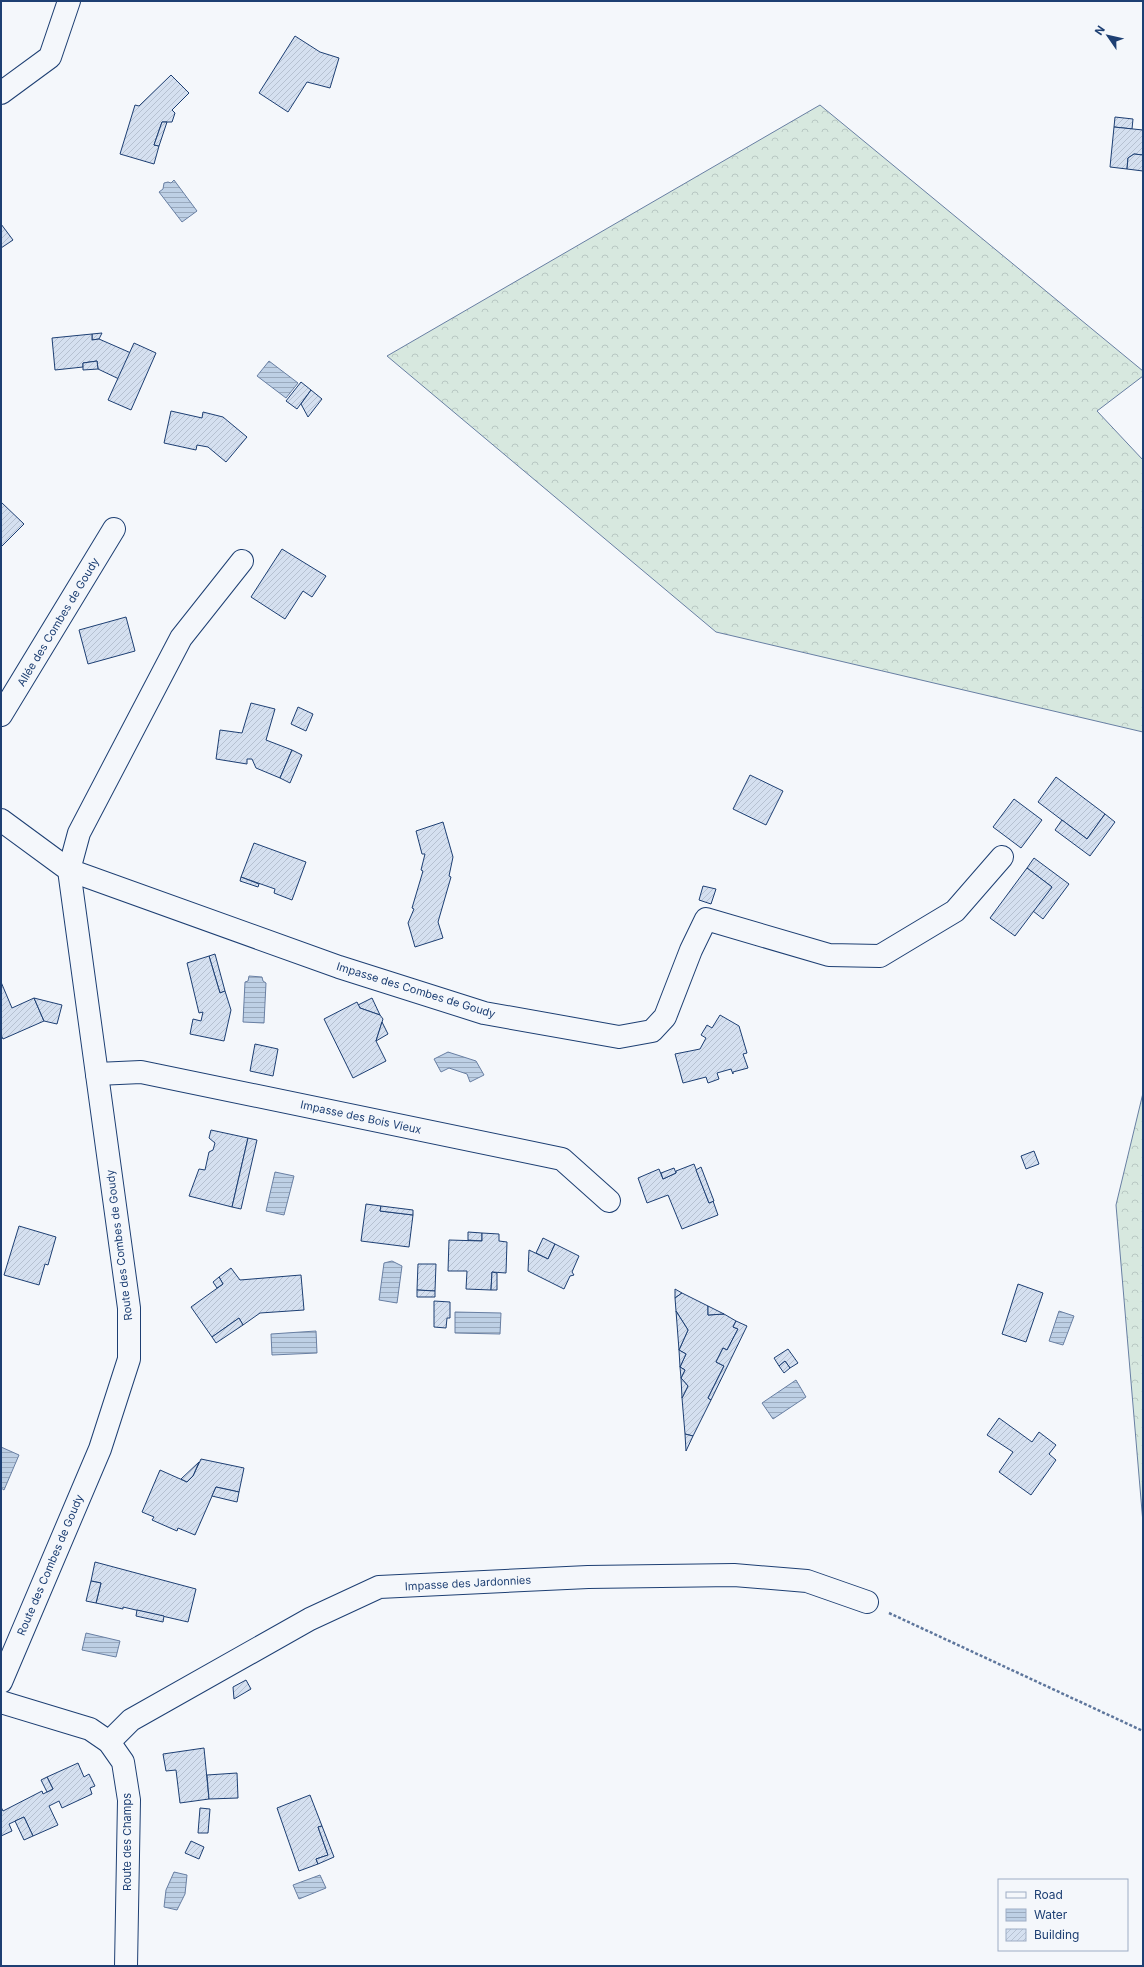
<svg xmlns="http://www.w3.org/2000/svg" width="1144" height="1967" viewBox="0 0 1144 1967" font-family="Inter,sans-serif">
	<defs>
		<pattern id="forest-crowns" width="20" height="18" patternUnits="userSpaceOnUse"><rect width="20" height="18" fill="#d7e8df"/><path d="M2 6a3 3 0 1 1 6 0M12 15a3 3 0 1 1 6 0" fill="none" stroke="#b8c8c3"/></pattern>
		<pattern id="water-rules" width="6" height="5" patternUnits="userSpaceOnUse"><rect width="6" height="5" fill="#bed0e5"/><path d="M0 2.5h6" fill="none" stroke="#9aaabe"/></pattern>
		<pattern id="building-hatch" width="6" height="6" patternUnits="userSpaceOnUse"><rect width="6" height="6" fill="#d5e0f0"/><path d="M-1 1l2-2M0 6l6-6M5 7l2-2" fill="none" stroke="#b6c1d1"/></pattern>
	</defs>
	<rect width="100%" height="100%" fill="#f4f7fb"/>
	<g fill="url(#forest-crowns)" stroke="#687fa3">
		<path d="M820,105L1143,371V376L1097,411L1143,460V732L716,632L387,356Z"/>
		<path d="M1143,1093V1523L1116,1205Z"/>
	</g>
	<g fill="url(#water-rules)" stroke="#687fa3">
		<path d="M174,180L197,211L182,222L159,192L163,189L164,183L168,182L171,183Z"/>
		<path d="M269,361L298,383L286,398L257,376Z"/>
		<path d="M249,976L262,977L263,981L266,983L264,1023L243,1022L245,982L248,981Z"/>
		<path d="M448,1052L476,1061L484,1075L470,1082L467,1074L449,1068L441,1072L434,1059Z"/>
		<path d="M275,1172L294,1176L284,1215L266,1211Z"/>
		<path d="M392,1261L402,1266L397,1303L379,1300L384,1263Z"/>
		<path d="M1059,1311L1074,1316L1063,1345L1049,1341Z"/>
		<path d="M455,1312L501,1313L500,1334L455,1333Z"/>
		<path d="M316,1331L317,1353L272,1355L271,1334Z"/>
		<path d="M796,1380L806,1397L773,1419L762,1403Z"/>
		<path d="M1,1447L19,1455L4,1490L1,1488Z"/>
		<path d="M86,1633L120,1641L116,1657L82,1650Z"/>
		<path d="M174,1872L187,1875L185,1894L177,1910L164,1907L166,1890Z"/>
		<path d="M320,1875L326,1888L299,1899L293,1885Z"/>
	</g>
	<g fill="url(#building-hatch)" stroke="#1d3f73">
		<path d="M295,36L320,52L339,58L330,88L307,82L288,112L259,93Z"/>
		<path d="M171,75L189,93L172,110L175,113L172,122H162L154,145L159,146L154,164L120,154L135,105L139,106Z"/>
		<path d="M1115,117L1133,119L1132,129L1114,127Z"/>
		<path d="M162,122H167L159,146L154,145Z"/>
		<path d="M1114,127L1143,130V155L1134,154L1128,158L1127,169L1110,167Z"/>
		<path d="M1134,154L1143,155V171L1127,169L1128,158Z"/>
		<path d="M1,224L13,240L1,248Z"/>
		<path d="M102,333L99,339L92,340V334Z"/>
		<path d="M92,334V340L99,339L131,353L119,379L98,369L97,361L83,363V367L55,370L52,338Z"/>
		<path d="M134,343L156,353L131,410L108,400Z"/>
		<path d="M97,361L98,369L83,370V363Z"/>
		<path d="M301,382L311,390L297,409L286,401Z"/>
		<path d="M311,390L322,399L308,417L301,404Z"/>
		<path d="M171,411L202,418L203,412L223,417L247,437L226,462L208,447L197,445L196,450L164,443Z"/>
		<path d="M1,502L24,524L1,547Z"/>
		<path d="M282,549L326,576L312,597L303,591L285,619L251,597Z"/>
		<path d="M126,617L135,651L88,664L79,630Z"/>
		<path d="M251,703L275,709L266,740L292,750L280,778L256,768L252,759H247V764L216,759L220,730L242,733Z"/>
		<path d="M298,707L313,714L306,731L291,724Z"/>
		<path d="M292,750L302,755L290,783L280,778Z"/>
		<path d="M750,775L783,791L766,825L733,809Z"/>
		<path d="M1056,777L1105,814L1087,839L1038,802Z"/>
		<path d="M1014,799L1042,820L1021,848L993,827Z"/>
		<path d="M1105,814L1115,822L1090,856L1055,830L1062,820L1087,839Z"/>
		<path d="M443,822L453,857L449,876L451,877L438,922L443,938L415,947L408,923L414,909L412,908L423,871L421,870L425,854H422L416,831Z"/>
		<path d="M254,843L306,862L292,900L274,893L275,889L241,877Z"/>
		<path d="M1034,858L1069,884L1043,919L1033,911L1052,887L1027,868Z"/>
		<path d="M1027,868L1052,887L1015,936L990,918Z"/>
		<path d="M241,877L259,884L258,887L240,881Z"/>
		<path d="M703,886L716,889L711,904L699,900Z"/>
		<path d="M215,954L225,991L220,993L209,956Z"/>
		<path d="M209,956L220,993L225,991L231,1010L224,1041L190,1034L193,1019L201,1021L203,1012L199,1013L187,963Z"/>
		<path d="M1,982L12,1008L34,998L44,1021L3,1039L1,1035Z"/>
		<path d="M34,998L62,1005L57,1024L44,1021Z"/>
		<path d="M372,998L380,1015L360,1008L358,1005Z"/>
		<path d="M357,1002L360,1008L380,1015L383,1019L376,1041L386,1061L353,1078L324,1019Z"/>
		<path d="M720,1015L739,1026L747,1053L743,1054L748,1068L733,1072V1074L731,1069L717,1073L719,1079L708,1083L706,1077L683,1083L675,1054L700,1049L706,1038L701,1035L707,1025L712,1028Z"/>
		<path d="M382,1022L388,1034L376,1041Z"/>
		<path d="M255,1044L278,1049L273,1076L250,1071Z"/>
		<path d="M211,1130L248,1138L232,1207L189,1196L199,1169L205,1170L209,1152L213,1150L215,1143L209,1138Z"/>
		<path d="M248,1138L257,1140L241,1209L232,1207Z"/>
		<path d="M1034,1151L1039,1164L1026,1169L1021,1156Z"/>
		<path d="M694,1164L709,1203L713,1201L718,1215L682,1229L668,1195L647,1203L638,1178L659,1169L663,1179L676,1173V1171Z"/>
		<path d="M701,1167L714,1201L709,1203L696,1170Z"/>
		<path d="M674,1168L676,1173L663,1179L661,1173Z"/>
		<path d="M366,1204L381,1206L380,1211L413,1215L409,1247L361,1241Z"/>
		<path d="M381,1206L413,1210V1215L380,1211Z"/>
		<path d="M19,1226L56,1237L48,1265L45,1264L39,1285L4,1275Z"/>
		<path d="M468,1232L482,1233V1241L468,1240Z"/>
		<path d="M482,1233L499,1234V1241L507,1242L506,1273L492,1272L491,1290L466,1289L467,1271H448L449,1240L482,1241Z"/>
		<path d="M543,1238L555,1244L548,1259L536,1253Z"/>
		<path d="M555,1244L579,1256L572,1272L574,1275L570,1276L564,1289L528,1271L529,1250L548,1259Z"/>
		<path d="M418,1264H436L435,1291L417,1290Z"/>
		<path d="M231,1268L240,1280L301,1275L304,1310L260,1313L243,1325L239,1318L212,1337L191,1307L223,1284L219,1277Z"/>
		<path d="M492,1272L497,1273V1290H491Z"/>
		<path d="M219,1277L223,1284L217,1288L213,1282Z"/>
		<path d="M1018,1284L1043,1293L1026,1342L1002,1334Z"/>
		<path d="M675,1289L682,1293L675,1298Z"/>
		<path d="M417,1290L435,1291V1297H417Z"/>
		<path d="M682,1293L708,1306V1315L724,1314L736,1321L733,1327L738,1329L727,1350L723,1348L716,1362L724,1366L708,1398L711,1400L693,1436L685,1434L682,1398L688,1386L681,1378L685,1370L680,1367L686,1354L679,1350L688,1330L676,1311L675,1298Z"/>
		<path d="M434,1301L450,1302V1318H447L446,1328L434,1327Z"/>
		<path d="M708,1306L724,1314L708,1315Z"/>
		<path d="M676,1311L688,1330L679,1350Z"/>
		<path d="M239,1318L243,1325L216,1343L212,1337Z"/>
		<path d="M736,1321L747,1326L711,1400L708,1398L724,1366L716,1362L723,1348L727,1350L738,1329L733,1327Z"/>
		<path d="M788,1349L798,1363L790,1368L785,1361L779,1366L774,1358Z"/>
		<path d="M679,1350L686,1354L680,1367Z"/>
		<path d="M785,1361L790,1368L784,1373L779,1366Z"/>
		<path d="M680,1367L685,1370L681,1378Z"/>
		<path d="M681,1378L688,1386L682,1398Z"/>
		<path d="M999,1418L1032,1442L1039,1432L1056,1445L1049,1454L1056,1460L1031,1495L999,1472L1013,1452L987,1435Z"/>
		<path d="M685,1434L693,1436L686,1451Z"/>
		<path d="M201,1459L244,1468L239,1492L216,1487L195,1535L178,1528L177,1531L152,1520L154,1517L142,1512L160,1470L187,1482L193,1476Z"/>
		<path d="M199,1462L193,1476L187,1482L181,1479Z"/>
		<path d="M216,1487L239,1492L237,1502L212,1496Z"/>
		<path d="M95,1562L196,1589L188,1622L123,1607V1609L96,1603L101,1583L91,1581Z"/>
		<path d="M91,1581L101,1583L96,1603L86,1601Z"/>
		<path d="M137,1610L164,1616L163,1622L136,1616Z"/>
		<path d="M246,1680L251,1689L234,1699L233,1687Z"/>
		<path d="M204,1748L209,1799L180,1803L176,1770L166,1771L163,1754Z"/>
		<path d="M78,1763L84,1777L89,1774L95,1786L90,1788L92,1794L62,1808L59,1801L49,1806L58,1825L33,1836L24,1817L9,1824L12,1831L1,1836V1807L3,1811L42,1791L43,1794L53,1789L47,1777Z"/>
		<path d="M237,1773L238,1798L209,1799L207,1775Z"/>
		<path d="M47,1777L53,1789L47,1792L41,1780Z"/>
		<path d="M310,1795L322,1826L318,1827L328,1855L316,1859L318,1864L299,1871L277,1808Z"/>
		<path d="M200,1808L210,1809L208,1833H198Z"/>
		<path d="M24,1817L33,1836L24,1840L15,1821Z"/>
		<path d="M322,1826L334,1857L318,1864L316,1859L328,1855L318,1827Z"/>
		<path d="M191,1841L204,1847L199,1859L185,1853Z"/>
	</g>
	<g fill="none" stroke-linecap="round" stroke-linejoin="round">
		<defs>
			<g id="minor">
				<path d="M1,93L50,57L69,1"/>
				<path d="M242,561L181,638L79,833L69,870L339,967L484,1013L619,1037L652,1031L665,1017L691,950L706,919L829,955L880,956L955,911L1002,857"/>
				<path d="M1,715L114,529"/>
				<path d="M1,820L69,870L129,1308V1359L100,1449L1,1682"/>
				<path d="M97,1074L141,1072L562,1159L609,1201"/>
				<path d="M1,1702L90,1729L109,1742L123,1762L129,1800L126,1966"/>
				<path d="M109,1742L131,1720L310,1619L379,1587L588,1577L734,1575L807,1581L867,1602"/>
			</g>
		</defs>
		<use href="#minor" stroke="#1d3f73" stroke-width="24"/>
		<path stroke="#5e769c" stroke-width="2.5" stroke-dasharray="3 2" stroke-linecap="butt" d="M889,1613L1143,1731"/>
		<use href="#minor" stroke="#f4f7fb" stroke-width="22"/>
	</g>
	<g text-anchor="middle" stroke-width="3" stroke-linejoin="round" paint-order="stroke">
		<g font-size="11" fill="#1d3f73" stroke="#f4f7fb">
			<text transform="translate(58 622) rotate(-59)" y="4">Allée des Combes de Goudy</text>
			<text transform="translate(416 990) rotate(17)" y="4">Impasse des Combes de Goudy</text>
			<text transform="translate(361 1117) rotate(12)" y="4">Impasse des Bois Vieux</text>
			<text transform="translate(119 1245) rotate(-97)" y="4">Route des Combes de Goudy</text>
			<text transform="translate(50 1565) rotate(-67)" y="4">Route des Combes de Goudy</text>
			<text transform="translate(468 1583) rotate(-3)" y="4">Impasse des Jardonnies</text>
			<text transform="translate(127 1842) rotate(-90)" y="4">Route des Champs</text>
		</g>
	</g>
	<rect width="1144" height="1967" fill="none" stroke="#1d3f73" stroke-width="4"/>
	<rect x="998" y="1879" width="130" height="72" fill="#f4f7fb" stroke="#9eadc5"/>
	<rect x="1006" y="1892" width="20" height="6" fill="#f4f7fb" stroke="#9eadc5"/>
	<text x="1034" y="1899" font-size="12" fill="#1d3f73">Road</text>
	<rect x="1006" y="1909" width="20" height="12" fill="url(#water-rules)" stroke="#9eadc5"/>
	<text x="1034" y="1919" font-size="12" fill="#1d3f73">Water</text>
	<rect x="1006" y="1929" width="20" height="12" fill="url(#building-hatch)" stroke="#9eadc5"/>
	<text x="1034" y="1939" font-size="12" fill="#1d3f73">Building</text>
	<g transform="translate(1108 36) rotate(304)" stroke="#f4f7fb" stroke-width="3" paint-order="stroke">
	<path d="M0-3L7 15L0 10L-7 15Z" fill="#1d3f73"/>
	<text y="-6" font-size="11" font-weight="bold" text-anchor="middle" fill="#1d3f73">N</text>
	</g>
</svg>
